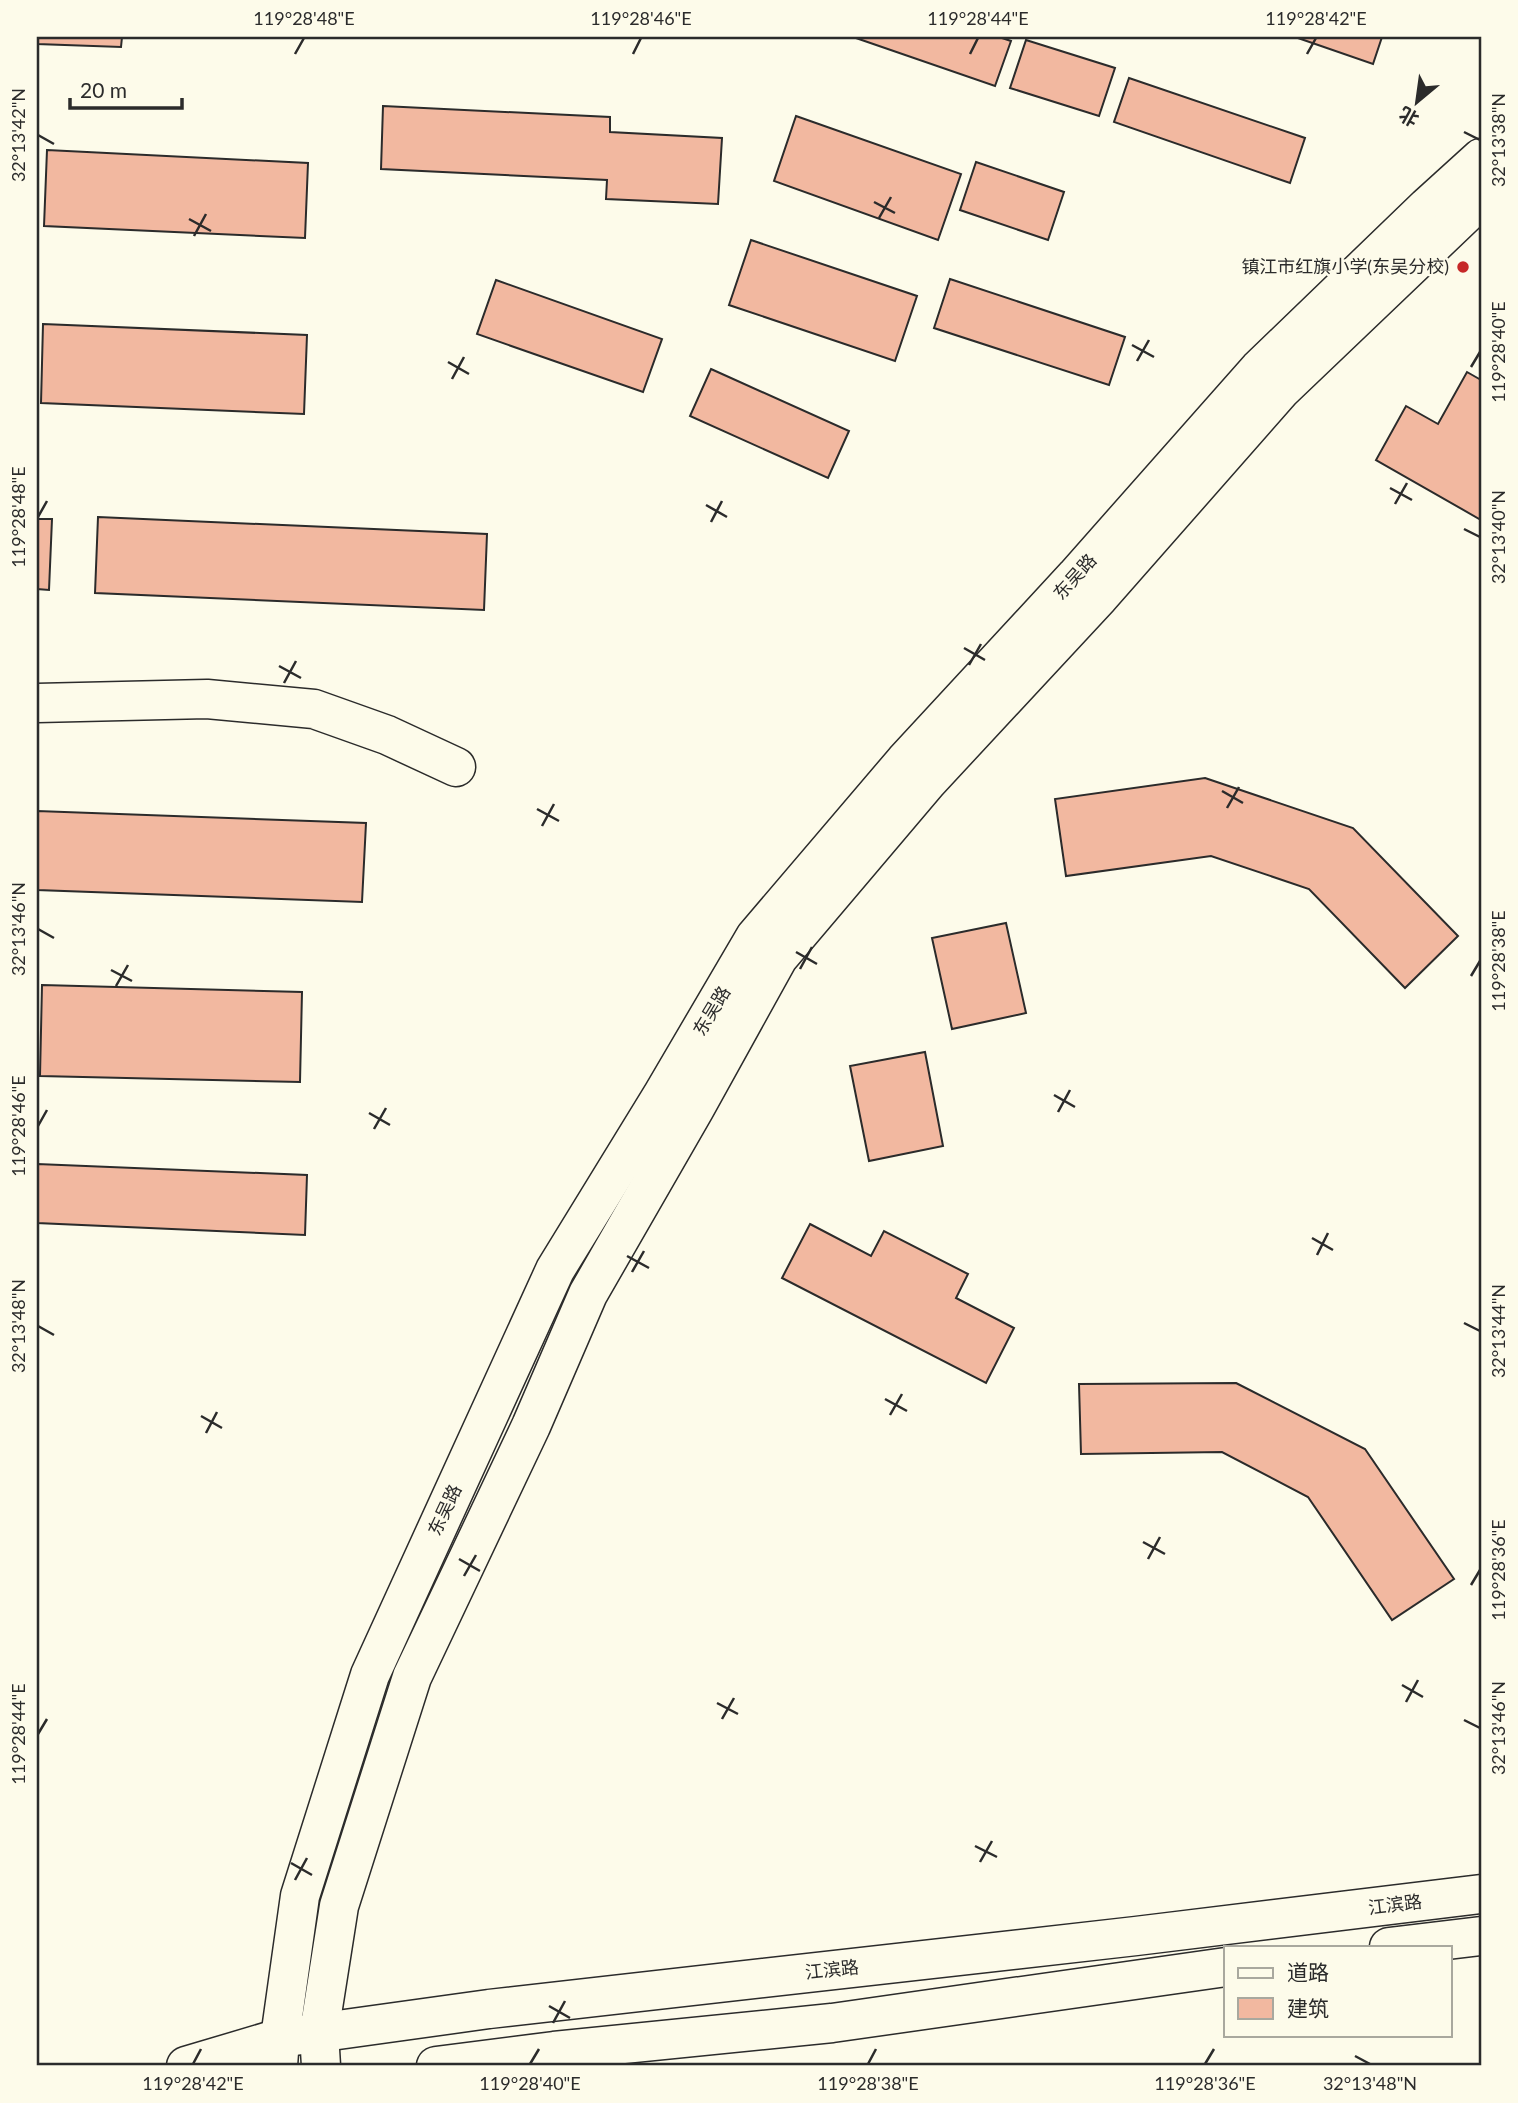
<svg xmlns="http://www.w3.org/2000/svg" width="1518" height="2103" viewBox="0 0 1518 2103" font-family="Lato,'Noto Sans SC',sans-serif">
	<rect width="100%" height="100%" fill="#fdfbea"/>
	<g fill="#f2b8a0" stroke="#2b2b2b" stroke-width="2">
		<path d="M37,37H122L121,47L37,44Z"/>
		<path d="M853,37H999L1011,41L995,86Z"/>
		<path d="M1295,37H1382L1373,64Z"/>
		<path d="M1026,40L1115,68L1099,116L1010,88Z"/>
		<path d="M1129,78L1305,138L1290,183L1114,122Z"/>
		<path d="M383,106L610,117V132L722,138L718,204L606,199L607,180L381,169Z"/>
		<path d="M796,116L961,174L938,240L774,181Z"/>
		<path d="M47,150L308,163L305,238L44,226Z"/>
		<path d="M976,162L1064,192L1048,240L960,210Z"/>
		<path d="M751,240L917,296L895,361L729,305Z"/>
		<path d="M950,279L1125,337L1109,385L934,328Z"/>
		<path d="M496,280L662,339L643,392L477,334Z"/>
		<path d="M43,324L307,335L304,414L41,403Z"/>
		<path d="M711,369L849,431L828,478L690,416Z"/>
		<path d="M1467,372L1481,380V520L1376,460L1406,406L1438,424Z"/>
		<path d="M98,517L487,534L484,610L95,593Z"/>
		<path d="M37,519H52L49,590L37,589Z"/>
		<path d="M1205,778L1353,828L1458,936L1405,988L1309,889L1211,856L1066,876L1055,799Z"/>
		<path d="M37,811L366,823L362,902L37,890Z"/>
		<path d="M1006,923L1026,1013L952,1029L932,938Z"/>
		<path d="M42,985L302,992L300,1082L40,1076Z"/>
		<path d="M925,1052L943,1146L869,1161L850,1066Z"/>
		<path d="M37,1164L307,1175L305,1235L37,1223Z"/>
		<path d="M810,1224L871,1256L884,1231L968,1274L956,1298L1014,1328L986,1383L782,1278Z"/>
		<path d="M1236,1383L1365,1449L1454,1579L1392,1620L1308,1497L1222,1452L1081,1454L1079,1384Z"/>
	</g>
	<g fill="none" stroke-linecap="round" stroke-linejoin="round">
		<defs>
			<path id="minor" d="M37,703L207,699L314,709L387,735L456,767"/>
			<g id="major">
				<path d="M1389,1947L1481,1936"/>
				<path d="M186,2066L280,2038L489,2009L1136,1936L1481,1894"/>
				<path d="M278,2066L280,2038L300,1896L370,1675L555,1270L663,1094L755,937L905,761L1076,576L1259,369L1427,207L1481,158"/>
				<path d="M321,2066L319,2033L339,1906L412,1677L531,1426L588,1294L695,1108L778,958L928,781L1099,597L1281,390L1481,199"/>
				<path d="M436,2066L554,2051L832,2023L1226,1967"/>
			</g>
		</defs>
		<use href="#minor" stroke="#2b2b2b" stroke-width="41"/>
		<use href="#major" stroke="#2b2b2b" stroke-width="41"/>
		<use href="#minor" stroke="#fdfbea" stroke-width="38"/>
		<use href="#major" stroke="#fdfbea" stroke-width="38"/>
	</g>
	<path fill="none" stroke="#2b2b2b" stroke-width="2.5" d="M295,54L304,38M633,54L641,38M970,54L978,38M1307,54L1316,38M1464,132L1480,140M38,135L54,144M874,202L895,213M879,218L891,197M189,219L211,231M194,236L206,214M1132,345L1154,357M1137,361L1149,340M448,362L469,374M1471,367L1480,352M452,379L464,357M1390,488L1412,500M1395,504L1407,483M706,505L727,517M38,517L47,501M711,522L722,501M1464,529L1480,537M964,648L985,660M969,665L981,644M279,666L301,678M284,683L296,661M1222,791L1243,803M1227,808L1239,787M537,809L559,821M542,826L554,804M38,929L54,938M796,952L817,964M800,969L812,947M111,970L132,981M1471,976L1480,961M116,986L128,965M1054,1095L1075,1107M1058,1112L1070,1090M369,1113L390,1125M38,1126L47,1110M374,1129L386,1108M1312,1238L1333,1250M1317,1255L1328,1233M627,1256L649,1268M632,1272L644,1251M1464,1323L1480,1331M38,1326L54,1335M885,1399L907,1411M890,1415L902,1394M201,1416L222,1428M206,1433L217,1412M1143,1542L1165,1554M459,1559L480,1571M1148,1559L1160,1537M464,1576L476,1555M1471,1585L1480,1570M1402,1685L1423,1697M1406,1702L1418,1680M717,1703L738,1714M722,1719L734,1698M1464,1720L1480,1728M38,1734L47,1719M975,1846L997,1857M980,1862L992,1841M291,1863L312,1875M295,1880L307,1858M549,2006L570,2018M553,2023L565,2001M1355,2056L1370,2064M193,2064L201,2049M530,2064L539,2049M868,2064L876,2049M1205,2064L1214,2049"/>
	<circle fill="#c62828" stroke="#fdfbea" stroke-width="2.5" cx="1463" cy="267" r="7"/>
	<g text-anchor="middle" stroke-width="5" stroke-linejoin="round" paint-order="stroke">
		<g font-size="18" fill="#2b2b2b" stroke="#fdfbea" text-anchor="end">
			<text x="1449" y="273">镇江市红旗小学(东吴分校)</text>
		</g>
		<g font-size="18" fill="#2b2b2b" stroke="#fdfbea">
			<text transform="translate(1075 577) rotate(-48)" y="6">东吴路</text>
			<text transform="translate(712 1011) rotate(-59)" y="6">东吴路</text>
			<text transform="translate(445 1510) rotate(-65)" y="6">东吴路</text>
			<text transform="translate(1395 1905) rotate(-7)" y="6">江滨路</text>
			<text transform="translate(832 1970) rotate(-6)" y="6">江滨路</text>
		</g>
	</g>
	<rect width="1518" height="2103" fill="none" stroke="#fdfbea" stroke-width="77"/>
	<rect x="1224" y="1946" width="228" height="91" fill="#fdfbea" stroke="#a9a89e" stroke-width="2"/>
	<rect x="1238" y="1968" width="35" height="10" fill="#fdfbea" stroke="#a9a89e" stroke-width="2"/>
	<text x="1287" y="1980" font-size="21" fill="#2b2b2b">道路</text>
	<rect x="1238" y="1998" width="35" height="21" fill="#f2b8a0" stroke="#a9a89e" stroke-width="2"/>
	<text x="1287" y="2016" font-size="21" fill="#2b2b2b">建筑</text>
	<g transform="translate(1417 102) rotate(209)" stroke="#fdfbea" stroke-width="5" paint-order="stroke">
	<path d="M0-5L12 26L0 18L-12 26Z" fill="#2b2b2b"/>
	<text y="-10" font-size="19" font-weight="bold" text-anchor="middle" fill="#2b2b2b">北</text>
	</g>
	<path d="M70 98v10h112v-10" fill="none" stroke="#2b2b2b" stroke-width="3.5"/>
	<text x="80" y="98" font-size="21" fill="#2b2b2b" stroke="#fdfbea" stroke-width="5" paint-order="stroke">20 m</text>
	<rect x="38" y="38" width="1442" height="2026" fill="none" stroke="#2b2b2b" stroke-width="2.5"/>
	<g font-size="18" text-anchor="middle" fill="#2b2b2b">
		<text x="304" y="25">119°28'48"E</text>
		<text x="641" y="25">119°28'46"E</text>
		<text x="978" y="25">119°28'44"E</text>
		<text x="1316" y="25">119°28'42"E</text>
		<text transform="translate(19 135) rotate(-90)" y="6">32°13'42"N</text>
		<text transform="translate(1499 140) rotate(-90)" y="6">32°13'38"N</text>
		<text transform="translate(1499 352) rotate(-90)" y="6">119°28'40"E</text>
		<text transform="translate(19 517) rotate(-90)" y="6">119°28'48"E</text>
		<text transform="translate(1499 537) rotate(-90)" y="6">32°13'40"N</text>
		<text transform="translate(19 929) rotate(-90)" y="6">32°13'46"N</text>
		<text transform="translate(1499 961) rotate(-90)" y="6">119°28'38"E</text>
		<text transform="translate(19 1126) rotate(-90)" y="6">119°28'46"E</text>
		<text transform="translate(19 1326) rotate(-90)" y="6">32°13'48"N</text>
		<text transform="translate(1499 1331) rotate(-90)" y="6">32°13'44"N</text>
		<text transform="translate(1499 1570) rotate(-90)" y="6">119°28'36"E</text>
		<text transform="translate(1499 1728) rotate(-90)" y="6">32°13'46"N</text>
		<text transform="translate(19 1734) rotate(-90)" y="6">119°28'44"E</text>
		<text x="193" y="2090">119°28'42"E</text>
		<text x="530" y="2090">119°28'40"E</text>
		<text x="868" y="2090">119°28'38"E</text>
		<text x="1205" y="2090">119°28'36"E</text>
		<text x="1370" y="2090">32°13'48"N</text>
	</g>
</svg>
